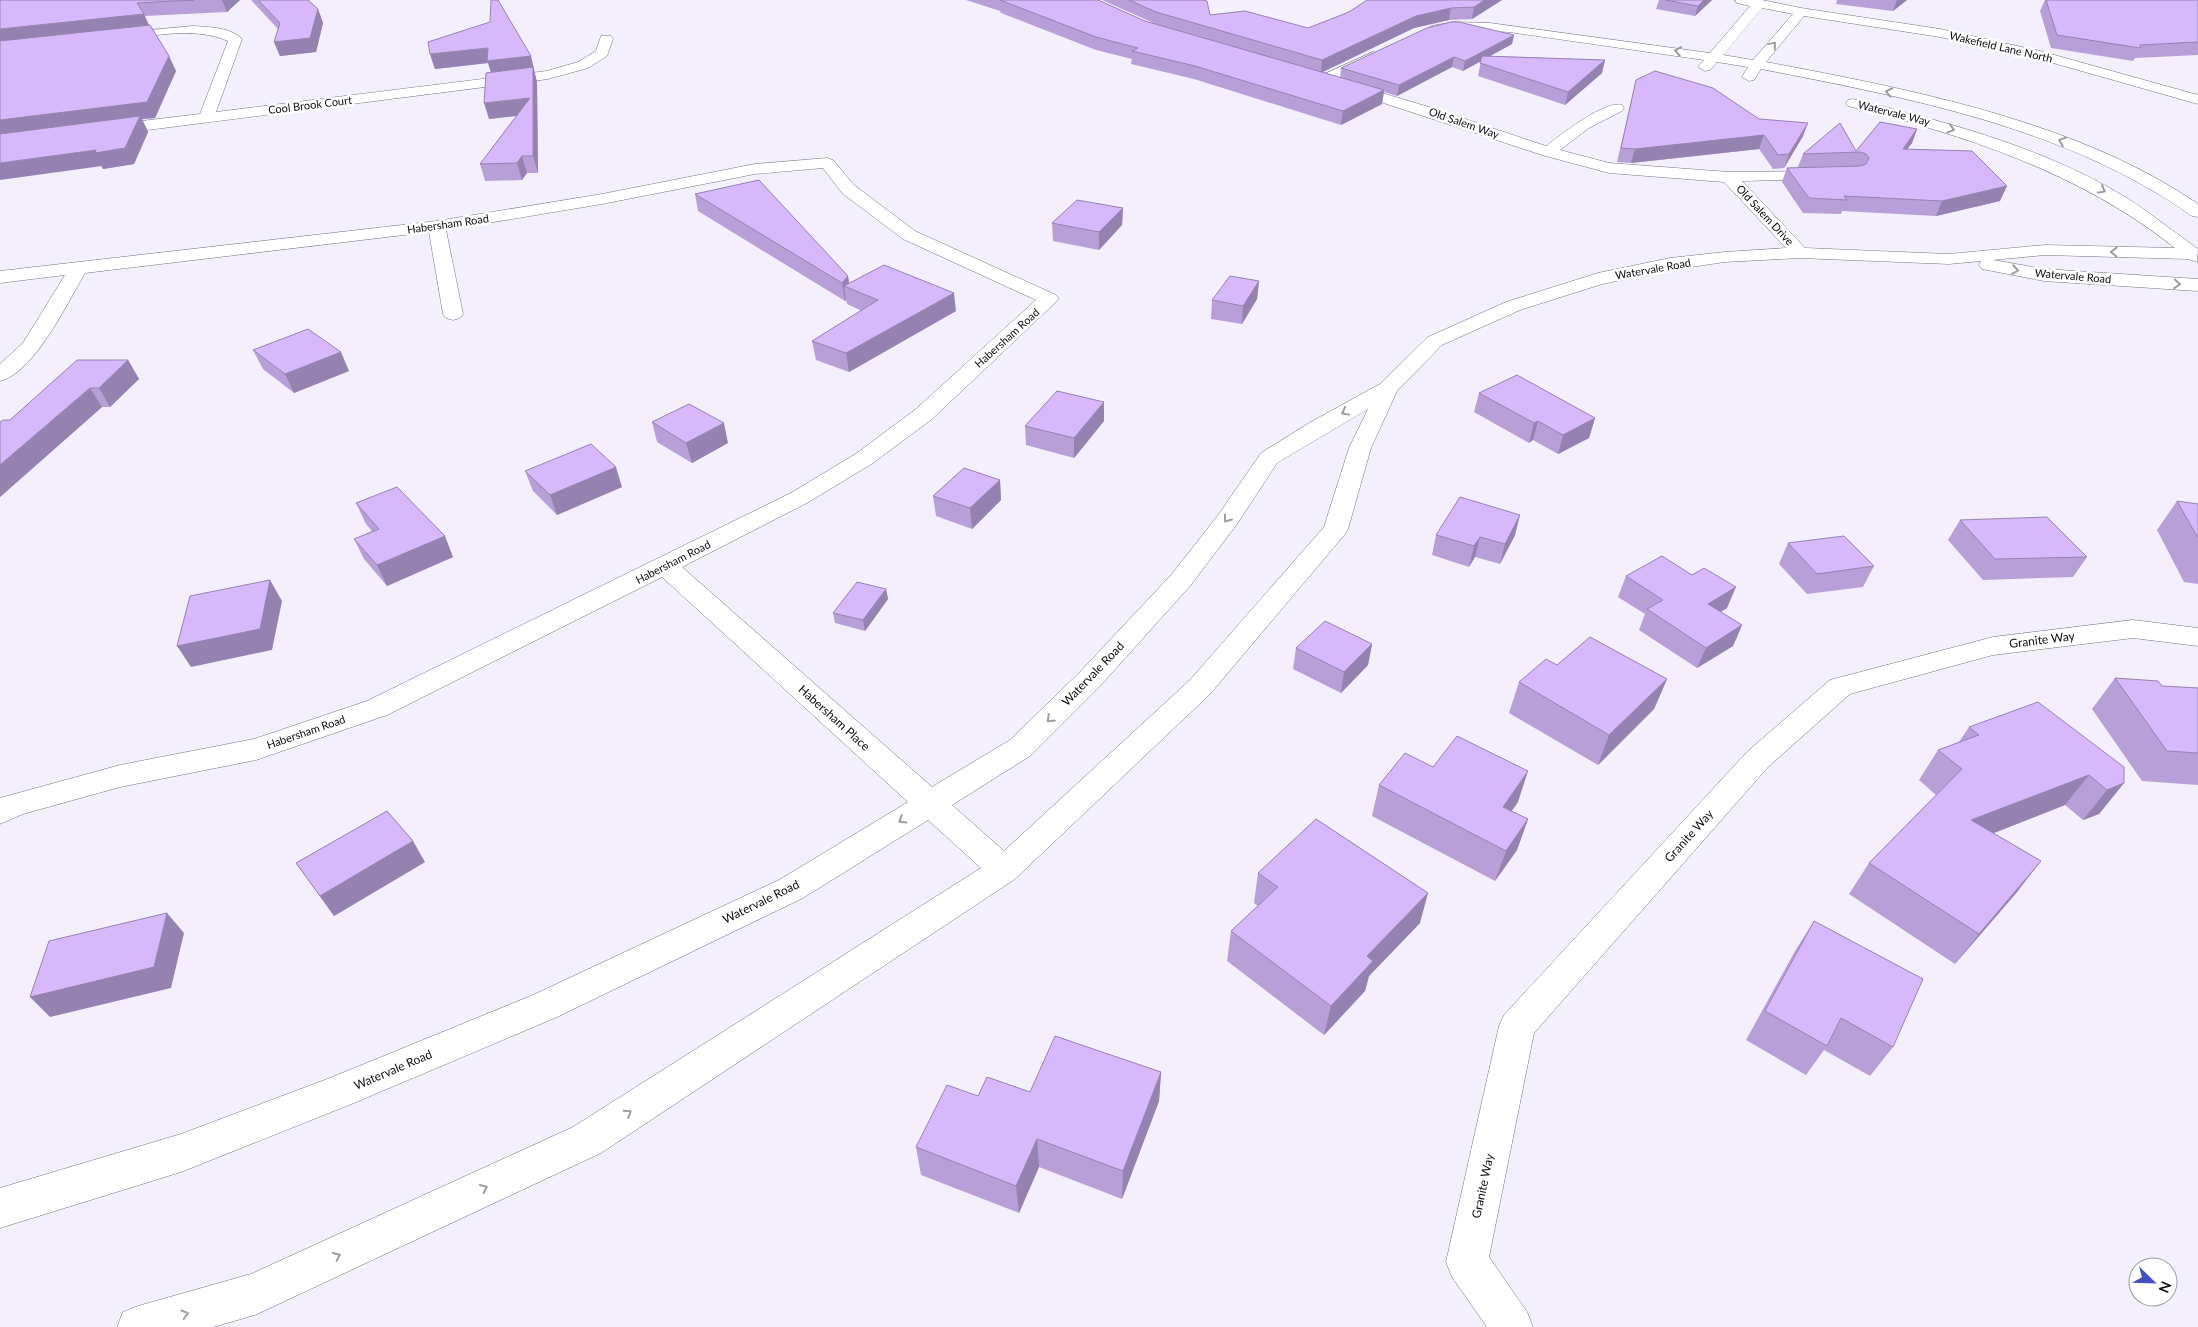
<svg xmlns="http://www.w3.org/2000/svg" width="2198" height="1327" viewBox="0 0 2198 1327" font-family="Lato,sans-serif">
	<rect width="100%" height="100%" fill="#f3effc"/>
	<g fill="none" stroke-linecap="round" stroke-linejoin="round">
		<defs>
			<g id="street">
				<path d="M1735,0H1762L1801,8L1940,29L2040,51L2198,95V104L2032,57L1940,37L1804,16L1766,62C1909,89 2077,121 2198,204V217L2192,216C2066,127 1909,98 1761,69L1754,80L1749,81L1742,77L1748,67L1717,62L1710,70L1705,71L1698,67L1704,60L1509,32L1472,30L1436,33L1430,29L1431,26L1454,22L1490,23L1710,53L1750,6L1737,3ZM1762,8L1793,14L1753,60L1723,55Z"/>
				<path d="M193,26C207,27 231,27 242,39L216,112L547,71L578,62L596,51L601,36H611L613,39L607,56L588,68L548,79L108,135L103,133L100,130L103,127L108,125L200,114L228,41C193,26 154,36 118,41L111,37L118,33Z"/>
				<path d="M1373,52L1378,53L1380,56L1378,59L1330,82H1320L1318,79L1320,76Z"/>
				<path d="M1346,82L1432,108L1546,146C1561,135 1604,100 1622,105L1624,108L1622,111L1589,128L1560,150L1609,163L1729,172L1828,171L1830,174L1828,177L1822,179L1742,181L1805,248L1949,254L2045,245L2175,248C2079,172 1965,135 1848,106L1846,103L1848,100L1853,99C1947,122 2043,147 2127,198C2152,214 2174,232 2198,249L2197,262L2188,259L2045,255L1993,260L2044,269L2198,279V291L2044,281L1982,269L1979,265L1981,261L1949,264L1800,258L1725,262L1670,270L1602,284L1520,310L1442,345L1397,391L1371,448L1348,529L1345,534L1210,694L1015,879L601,1153L255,1315L213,1327H117L123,1312L138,1306L251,1274L573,1127L981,868L928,820L803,898L557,1017L354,1103L181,1172L0,1228V1188L181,1134L330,1078L533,995L779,880L908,802L662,577L387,715L256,760L120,787L23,814L0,824V798L120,765L254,739L367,701L791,493L857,453L916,409L1036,300L903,239L842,193L823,168L755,174L602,204L446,230L463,314L460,318L453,320L446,318L443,314L429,232L85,273C68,302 34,373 0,381V364L23,343L65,275L0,283V271L437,221L602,194L755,164L827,158L833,160L854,185L915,231L1056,295L1059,299L932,419L873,463L807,503L682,567L932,787L1010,740L1080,672L1172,574L1219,514L1261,453L1309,423L1380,384L1428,337L1506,302L1598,273L1670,258L1725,252L1786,248L1724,182L1609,173L1542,155L1341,89L1339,86L1341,83ZM1368,409L1349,448L1324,527L1190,680L1004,851L952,805L1030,756L1100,686L1190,586L1237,524L1277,463Z"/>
				<path d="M2133,620L2198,628V646L2133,638L1993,655L1850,694L1768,767L1534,1033L1489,1257L1527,1312L1533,1327H1487L1452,1277L1446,1262L1499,1026L1504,1015L1748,751L1830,680L1993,637Z"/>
			</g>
		</defs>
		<use href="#street" stroke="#76737f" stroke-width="1"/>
		<use href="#street" fill="#fff" fill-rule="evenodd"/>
	</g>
	<g fill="#b99fd8">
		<path d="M0,0H240L227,12L145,16L149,25L176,71L155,118L142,119L148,132L134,164L103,169Z"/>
		<path d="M251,0H308L318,9L323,23L316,52L280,56L274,42L278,29Z"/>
		<path d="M966,0H1098L1145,21L1156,24L1102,0H1204H1203L1210,15L1308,28L1349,12L1367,0H1502L1472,19L1449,20L1414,28L1322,72L1340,78L1341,68L1514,35L1512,44L1490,56L1605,60L1602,73L1565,105L1478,76L1481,61L1463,71L1452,67L1397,96L1384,92L1382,104L1341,125L1194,79L1131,64L1132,59L1096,50L1001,13L1000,11Z"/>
		<path d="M1659,0H1712L1695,16L1656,9Z"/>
		<path d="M1837,0H1907L1893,11L1836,4Z"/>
		<path d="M2045,0H2198V55L2135,58L2133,61L2051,48L2040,11Z"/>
		<path d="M430,54L535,71H534L537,82L538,173H527L522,180L485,181L480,164L517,116L489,119L491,72L488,63L435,69Z"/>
		<path d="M1636,80L1759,119L1803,136L1784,168L1773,169L1759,149L1631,163L1617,162Z"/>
		<path d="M1917,129L1912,143L1907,149L2000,201L1936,216L1842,211L1841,214L1803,213L1782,182L1787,168L1798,167L1803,154L1856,151Z"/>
		<path d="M695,194L848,276L849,283L956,311L849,372L816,360L812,341L862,311L847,304L846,300L845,301L698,211Z"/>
		<path d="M1123,208L1122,225L1099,250L1053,241L1052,223Z"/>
		<path d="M1259,281L1257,299L1242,324L1211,319L1212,300Z"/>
		<path d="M253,350L349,371L294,393L263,369Z"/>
		<path d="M128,360L139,379L110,407H102L0,497V422L10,420Z"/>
		<path d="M1479,393L1595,418L1589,438L1558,454L1533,440L1529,443L1474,412Z"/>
		<path d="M1104,421L1074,458L1026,445L1025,426Z"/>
		<path d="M652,422L728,443L692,463L657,442Z"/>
		<path d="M525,471L622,487L557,515L533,491Z"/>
		<path d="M1000,480L1001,500L972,529L936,516L933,496Z"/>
		<path d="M2177,501L2198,504V584L2184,582L2157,530Z"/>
		<path d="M356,503L453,557L387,586L364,559L354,539L372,531L366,524Z"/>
		<path d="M1960,520L2087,557L2073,577L1983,580L1948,540Z"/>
		<path d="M1436,535H1515L1500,564L1475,557L1469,567L1432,555Z"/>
		<path d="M1788,543L1874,566L1863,587L1807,594L1779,564Z"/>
		<path d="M1692,575L1727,608L1721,612L1742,625L1733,646L1697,668L1639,630L1645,614L1618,597L1626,576Z"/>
		<path d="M886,589L888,599L865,631L835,623L833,613Z"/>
		<path d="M1372,644L1368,665L1341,693L1293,669L1296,648Z"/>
		<path d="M1557,665L1667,679L1654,709L1598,765L1509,713L1519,682Z"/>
		<path d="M2115,678L2162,686L2198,688V785L2142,781L2092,709Z"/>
		<path d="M1969,727L2124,783L2099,814L2083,820L2065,805L1994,833L2017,892L1955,964L1849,894L1869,863L1936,795L1919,780L1938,750L1959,742Z"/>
		<path d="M1379,785L1518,802L1511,811L1528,819L1517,850L1495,881L1372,816Z"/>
		<path d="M425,862L334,916L296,863Z"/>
		<path d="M1258,873L1420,923L1369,976L1365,991L1324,1035L1227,961L1231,931L1258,906L1254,903Z"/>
		<path d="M1814,921L1893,1047L1870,1076L1824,1050L1806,1075L1746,1040L1795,951Z"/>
		<path d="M1161,1072L1159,1101L1122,1199L1039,1167L1019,1213L921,1175L916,1147L978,1096L1030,1092Z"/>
	</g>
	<g fill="#9682b0">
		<path d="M222,0H240L227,12Z"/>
		<path d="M1485,0H1502L1472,19L1474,7Z"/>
		<path d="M1704,0H1712L1695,16L1698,6Z"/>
		<path d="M1897,0H1907L1893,11Z"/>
		<path d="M1451,8L1449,20L1414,28L1321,73L1322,60L1416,16Z"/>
		<path d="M318,9L323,23L316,52L280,56L274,42Z"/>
		<path d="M144,14L150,28L0,44V29Z"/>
		<path d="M1514,35L1512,44L1463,71L1465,61Z"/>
		<path d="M488,48L531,56L537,82L538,173L533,156V114L489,119L484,103L530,98L533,71L492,76L488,63L435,69L430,54Z"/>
		<path d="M169,56L176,71L155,118L142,119L148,132L134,164L103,169L102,166L0,180V163L96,150L125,148L0,137V120Z"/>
		<path d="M1454,57L1452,67L1397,96L1399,85Z"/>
		<path d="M1605,60L1602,73L1565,105L1568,92Z"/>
		<path d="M1384,90L1382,104L1341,125L1343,111Z"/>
		<path d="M1808,123L1803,136L1784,168L1789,154Z"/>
		<path d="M1917,129L1912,143L1897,163L1903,149Z"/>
		<path d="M1764,135L1759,149L1631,163L1635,149Z"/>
		<path d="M522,156L527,173L522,180L517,163Z"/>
		<path d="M2007,186L2000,201L1936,216L1942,201Z"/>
		<path d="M1123,208L1122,225L1099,250V232Z"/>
		<path d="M848,276L850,288L844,286L846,300L845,301L842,283Z"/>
		<path d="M1259,281L1257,299L1242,324L1243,306Z"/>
		<path d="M954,293L956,311L849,372L846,353Z"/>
		<path d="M341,352L349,371L294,393L285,374Z"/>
		<path d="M128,360L139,379L110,407L99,388Z"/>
		<path d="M90,388L102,407L0,497V465Z"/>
		<path d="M1104,402V421L1074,458V438Z"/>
		<path d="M1595,418L1589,438L1558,454L1563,435Z"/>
		<path d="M1538,421L1533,440L1529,443L1534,423Z"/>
		<path d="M724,423L728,443L692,463L686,443Z"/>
		<path d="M616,467L622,487L557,515L550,495Z"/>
		<path d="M1000,480L1001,500L972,529L970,508Z"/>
		<path d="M1520,515L1515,535L1500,564L1505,544Z"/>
		<path d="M445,536L453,557L387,586L377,565Z"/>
		<path d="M1480,537L1475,557L1469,567L1474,546Z"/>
		<path d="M270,580L282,601L272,650L191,667L177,646Z"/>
		<path d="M1736,587L1727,608L1700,624L1708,604Z"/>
		<path d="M886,589L888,599L865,631L863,620Z"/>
		<path d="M1742,625L1733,646L1697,668L1706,648Z"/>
		<path d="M1372,644L1368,665L1341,693L1344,672Z"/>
		<path d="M1667,679L1654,709L1598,765L1609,735Z"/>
		<path d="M1528,771L1518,802L1493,838L1503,807Z"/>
		<path d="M2089,775L2065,805L1950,850L1971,820Z"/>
		<path d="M2124,783L2099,814L2083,820L2107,790Z"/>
		<path d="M1528,819L1517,850L1495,881L1506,851Z"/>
		<path d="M413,841L425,862L334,916L320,896Z"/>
		<path d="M2041,861L2017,892L1955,964L1979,934Z"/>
		<path d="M1428,893L1420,923L1369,976L1365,991L1324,1035L1331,1006L1367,956Z"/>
		<path d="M167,913L184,933L171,988L50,1017L30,997Z"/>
		<path d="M1161,1072L1159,1101L1122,1199L1123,1171Z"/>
		<path d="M1037,1139L1039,1167L1019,1213L1016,1186Z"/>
	</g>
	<g fill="#d7b9fb" stroke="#9682b0">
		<path d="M0,0H194L137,3L144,14L0,29Z"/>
		<path d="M258,0H308L318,9L310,38L274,42L280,23Z"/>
		<path d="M491,0H498L531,56L487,61L488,48L430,54L428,42L490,22Z"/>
		<path d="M1000,0H1098L1145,21L1384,90L1343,111L1195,66L1132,51L1138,48L1096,37Z"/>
		<path d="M1129,0H1202L1207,1L1210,15L1245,11L1308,28L1349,12L1367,0H1485L1474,7L1451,8L1416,16L1322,60L1156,12Z"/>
		<path d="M1665,0H1704L1698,6Z"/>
		<path d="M2046,0H2198V42L2140,45V48L2057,35Z"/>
		<path d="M1451,22H1459L1514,35L1465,61L1454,57L1399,85L1341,68L1427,28Z"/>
		<path d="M150,25L169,56L147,102L0,120V41Z"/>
		<path d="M1482,56L1605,60L1568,92L1480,63Z"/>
		<path d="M533,67V156H522L517,163L480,164L530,98L484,103L486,73Z"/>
		<path d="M1655,71L1713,88L1759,119L1808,123L1789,154L1778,155L1764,135L1635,149L1621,148L1636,80Z"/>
		<path d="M140,116L125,148L95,153L96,150L0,163V134Z"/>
		<path d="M1880,122L1917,129L1903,149L1972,151L2007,186L1942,201L1844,196L1847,200L1809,198L1787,168L1860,166L1866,164L1869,158L1866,154L1860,152L1803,154L1840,123L1856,151Z"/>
		<path d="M759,180L848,276L842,283L695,194Z"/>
		<path d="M1077,200L1123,208L1099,232L1052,223Z"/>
		<path d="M884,265L954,293L846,353L812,341L878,300L844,286Z"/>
		<path d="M1230,276L1259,281L1243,306L1212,300Z"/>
		<path d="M308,329L341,352L285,374L253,350Z"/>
		<path d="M77,360H128L99,388H90L0,465V422L3,420H10Z"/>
		<path d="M1517,375L1595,418L1563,435L1538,421L1534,423L1479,393Z"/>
		<path d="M1057,391L1104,402L1074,438L1025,426Z"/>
		<path d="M689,404L724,423L686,443L652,422Z"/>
		<path d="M591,444L616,467L550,495L525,471Z"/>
		<path d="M964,468L1000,480L970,508L933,496Z"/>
		<path d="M397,487L445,536L377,565L354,539L379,529L356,503Z"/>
		<path d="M1460,497L1520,515L1505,544L1480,537L1474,546L1436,535Z"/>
		<path d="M2177,501L2198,504V538Z"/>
		<path d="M2047,517L2087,557L1995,559L1960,520Z"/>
		<path d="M1844,536L1874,566L1817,574L1788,543Z"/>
		<path d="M1662,556L1692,575L1704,568L1736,587L1708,604L1742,625L1706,648L1647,609L1663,600L1626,576Z"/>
		<path d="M270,580L260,629L177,646L190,596Z"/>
		<path d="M857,582L886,589L863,620L833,613Z"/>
		<path d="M1325,621L1372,644L1344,672L1296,648Z"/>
		<path d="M1590,637L1667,679L1609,735L1519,682L1546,659L1557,665Z"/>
		<path d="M2115,678L2158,681L2162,686L2198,688V753L2167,751Z"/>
		<path d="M2038,702L2124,767V783L2107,790L2089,775L1971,820L2041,861L1979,934L1869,863L1962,769L1938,750L1979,735L1969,727Z"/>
		<path d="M1457,736L1528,771L1503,807L1528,819L1506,851L1379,785L1405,753L1433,767Z"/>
		<path d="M387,811L413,841L320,896L296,863Z"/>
		<path d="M1316,819L1428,893L1367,956L1373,961L1331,1006L1231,931L1278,887L1258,873Z"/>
		<path d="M167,913L154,967L30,997L49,941Z"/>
		<path d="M1814,921L1923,979L1893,1047L1841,1018L1827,1046L1765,1011Z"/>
		<path d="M1055,1036L1161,1072L1123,1171L1037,1139L1016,1186L916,1147L947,1085L978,1096L987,1077L1030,1092Z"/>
	</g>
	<defs><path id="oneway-chevron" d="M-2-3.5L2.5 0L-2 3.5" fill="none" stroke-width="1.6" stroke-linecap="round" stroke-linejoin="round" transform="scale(1.25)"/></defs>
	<g stroke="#9e9d9f">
		<use href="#oneway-chevron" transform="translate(1773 45) rotate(-50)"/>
		<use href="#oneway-chevron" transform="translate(1678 51) rotate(-171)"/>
		<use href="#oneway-chevron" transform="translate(1889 92) rotate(-168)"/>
		<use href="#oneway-chevron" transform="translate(1951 129) rotate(17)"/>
		<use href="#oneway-chevron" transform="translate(2062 141) rotate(-159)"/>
		<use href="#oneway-chevron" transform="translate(2102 190) rotate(29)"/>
		<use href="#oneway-chevron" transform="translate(2114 252) rotate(-179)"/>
		<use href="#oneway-chevron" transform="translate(2015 270) rotate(10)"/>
		<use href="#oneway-chevron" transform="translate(2177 284) rotate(4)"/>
		<use href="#oneway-chevron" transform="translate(1345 412) rotate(151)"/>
		<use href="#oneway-chevron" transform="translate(1227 519) rotate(126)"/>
		<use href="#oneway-chevron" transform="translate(1050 719) rotate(136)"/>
		<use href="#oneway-chevron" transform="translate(902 820) rotate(148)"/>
		<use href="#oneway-chevron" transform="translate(628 1113) rotate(-33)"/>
		<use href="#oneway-chevron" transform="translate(484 1188) rotate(-25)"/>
		<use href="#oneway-chevron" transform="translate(337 1256) rotate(-25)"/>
		<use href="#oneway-chevron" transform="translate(185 1314) rotate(-16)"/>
	</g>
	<g text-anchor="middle" stroke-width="5" stroke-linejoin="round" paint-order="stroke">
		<g font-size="11" fill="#0d0b10" stroke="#fff">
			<text transform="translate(2001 47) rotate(13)" y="4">Wakefield Lane North</text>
			<text transform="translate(310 105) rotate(-7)" y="4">Cool Brook Court</text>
			<text transform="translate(1894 113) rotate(14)" y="4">Watervale Way</text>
			<text transform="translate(1464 123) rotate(19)" y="4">Old Salem Way</text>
			<text transform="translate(1765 215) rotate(47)" y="4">Old Salem Drive</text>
			<text transform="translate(448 224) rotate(-8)" y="4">Habersham Road</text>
			<text transform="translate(1653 269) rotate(-10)" y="4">Watervale Road</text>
			<text transform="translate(2073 276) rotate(5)" y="4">Watervale Road</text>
			<text transform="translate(1007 338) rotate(-42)" y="4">Habersham Road</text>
			<text transform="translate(673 562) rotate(-27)" y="4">Habersham Road</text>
			<text transform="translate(306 732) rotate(-19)" y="4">Habersham Road</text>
		</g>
		<g font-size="12" fill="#0d0b10" stroke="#fff">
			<text transform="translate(2042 640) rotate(-7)" y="4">Granite Way</text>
			<text transform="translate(1093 674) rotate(-46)" y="4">Watervale Road</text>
			<text transform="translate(834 718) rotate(42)" y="4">Habersham Place</text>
			<text transform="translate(1689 836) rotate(-48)" y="4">Granite Way</text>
			<text transform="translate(761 902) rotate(-26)" y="4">Watervale Road</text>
			<text transform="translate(393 1070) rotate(-23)" y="4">Watervale Road</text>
			<text transform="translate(1483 1186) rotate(-78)" y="4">Granite Way</text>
		</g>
	</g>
	<g transform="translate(2153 1282) rotate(113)"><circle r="24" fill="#ffffff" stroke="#9e9d9f"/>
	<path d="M0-4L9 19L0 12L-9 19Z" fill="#4151c5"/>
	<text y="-8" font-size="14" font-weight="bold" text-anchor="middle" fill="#0d0b10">N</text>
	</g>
</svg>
